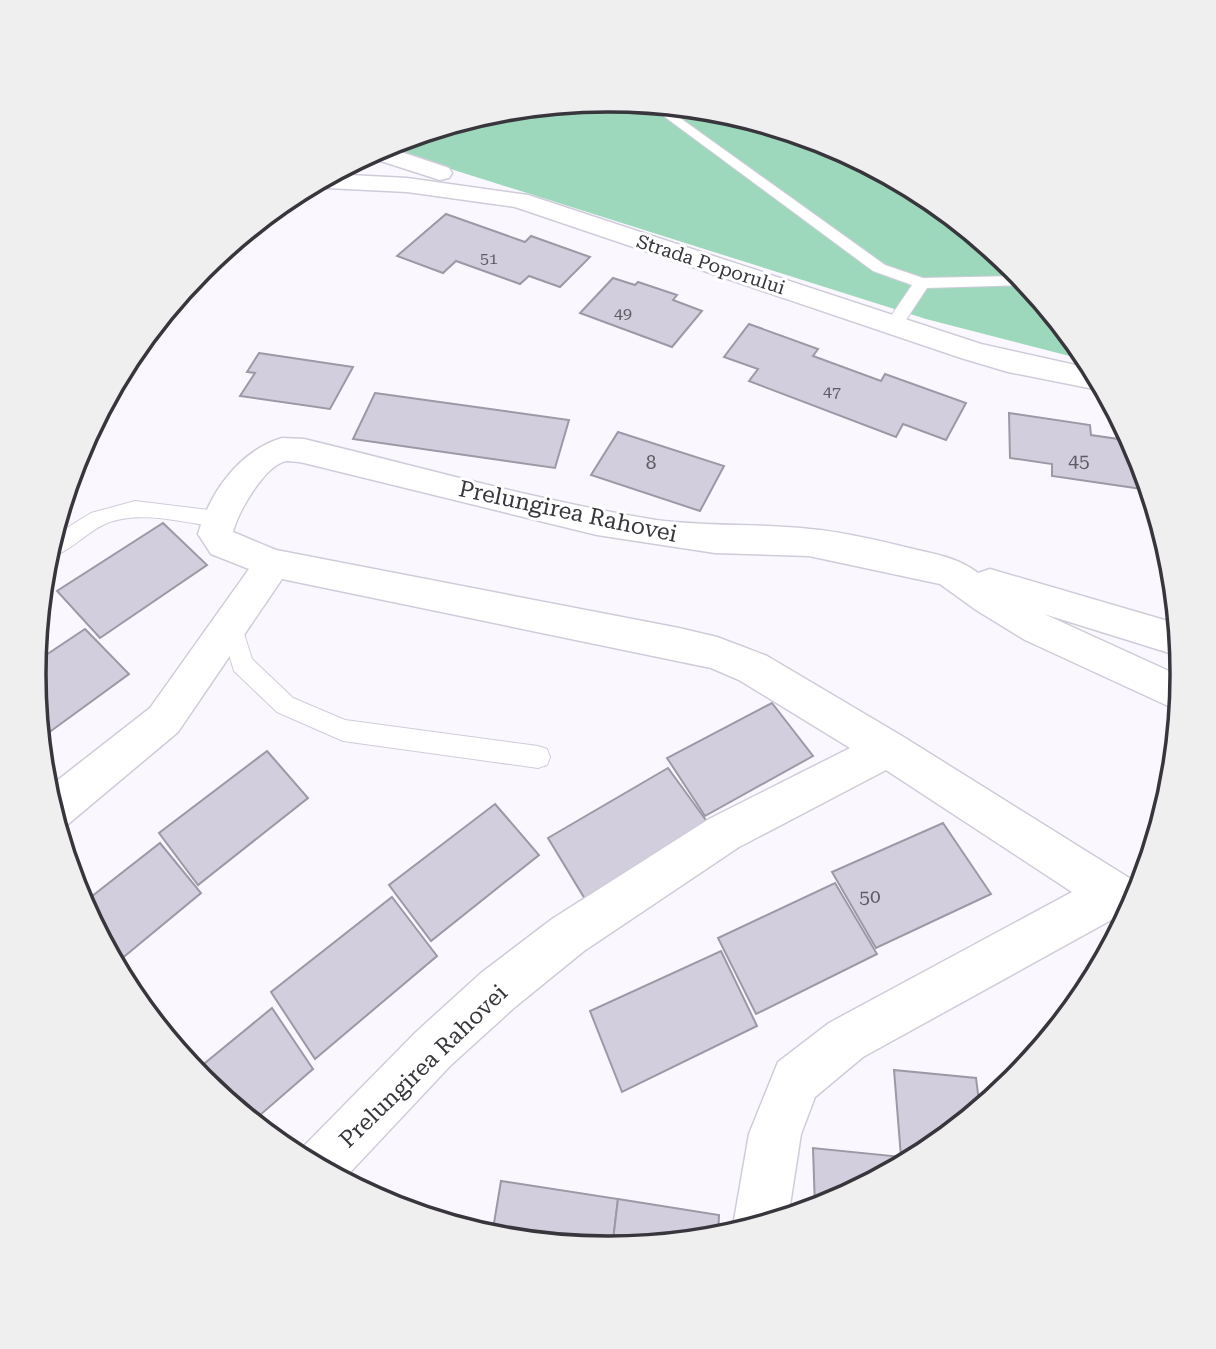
<svg xmlns="http://www.w3.org/2000/svg" width="1216" height="1349" viewBox="0 0 1216 1349" font-family="'Roboto Serif',serif">
	<rect width="100%" height="100%" fill="#faf8fe"/>
	<path fill="#9dd8bc" d="M608,100L721,111L828,144L928,197L1015,268L1089,361L926,319L381,147L496,111Z"/>
	<g fill="#d2cedd" stroke="#9c98a6" stroke-width="2">
		<path d="M446,214L525,242L531,236L590,257L560,287L529,276L520,284L456,261L443,273L397,256Z"/>
		<path d="M613,278L635,285L638,282L677,295L673,300L702,311L672,347L580,313Z"/>
		<path d="M749,324L818,349L813,356L881,381L885,374L966,403L946,440L903,424L896,437L749,381L758,369L724,357Z"/>
		<path d="M259,353L353,367L330,409L240,396L255,373L247,372Z"/>
		<path d="M375,393L569,420L555,468L353,439Z"/>
		<path d="M1009,413L1090,425L1091,435L1132,441L1136,449L1142,489L1052,476V464L1010,458Z"/>
		<path d="M618,432L724,466L700,511L591,475Z"/>
		<path d="M163,523L207,565L100,638L57,591Z"/>
		<path d="M85,629L129,674L40,739L34,663Z"/>
		<path d="M772,703L813,756L705,816L667,758Z"/>
		<path d="M267,751L308,798L198,885L159,833Z"/>
		<path d="M668,768L708,823L585,899L548,838Z"/>
		<path d="M495,804L539,855L431,941L389,885Z"/>
		<path d="M943,823L991,894L876,948L832,872Z"/>
		<path d="M160,843L201,893L114,965L82,904Z"/>
		<path d="M835,883L877,954L756,1014L718,938Z"/>
		<path d="M392,897L437,956L315,1059L271,992Z"/>
		<path d="M721,951L757,1026L622,1092L590,1011Z"/>
		<path d="M272,1008L313,1069L252,1122L194,1072Z"/>
		<path d="M894,1070L976,1078L980,1109L927,1153L828,1206L815,1209L813,1148L901,1157Z"/>
		<path d="M501,1181L618,1199L612,1249L495,1238L436,1220L493,1229Z"/>
		<path d="M369,1195L407,1201L406,1207L433,1212L431,1219L388,1205Z"/>
		<path d="M618,1199L719,1215L718,1238L612,1249Z"/>
	</g>
	<g fill="none" stroke-linecap="round" stroke-linejoin="round">
		<defs>
			<g id="service">
				<path d="M646,103L662,105L885,265L923,278L1021,276L1028,285L927,288L900,329H888L885,325L912,285L873,271Z"/>
				<path d="M135,501L217,511L224,514L227,519L224,524L217,527C181,522 136,509 103,525C84,534 66,556 46,557L52,537L91,513Z"/>
				<path d="M231,615L239,618L252,659L293,698L345,720L538,746L547,749L550,757L547,765L538,768L343,741L277,712L234,671L220,624L223,618Z"/>
			</g>
			<g id="minor">
				<path d="M383,146L449,168L452,173L449,178L440,180L365,156Z"/>
				<path d="M331,174L407,178L528,195L981,344L1093,369L1104,389L1099,390L1008,372L961,358L515,207L407,192L307,187Z"/>
				<path d="M282,438L304,439C421,467 538,501 656,520C708,527 759,523 810,529C843,532 877,540 909,548C934,554 957,557 978,573L990,569L1178,624L1179,656L1044,614L1182,677L1179,711L1025,640L976,610L940,584L809,556L715,553L597,535L304,463C299,462 292,461 287,461C265,464 238,512 233,532L276,550L679,628L717,637L767,656L902,736L1142,886L1123,924L1113,919L863,1057L815,1097L801,1134L788,1218L736,1233L733,1226L749,1134L778,1062L829,1023L1072,892L886,770L739,847L584,951L515,1007L450,1066L342,1181L297,1157L300,1150L416,1032L481,973L552,919L709,819L850,748L739,680L711,668L282,579L178,732L67,825L57,829L45,790L150,708L249,569L211,554L198,534C210,492 239,451 282,438Z"/>
			</g>
		</defs>
		<use href="#service" stroke="#cfccda" stroke-width="2"/>
		<use href="#minor" stroke="#cfccda" stroke-width="3"/>
		<path stroke="#a19fa5" stroke-width="3.5" stroke-dasharray="2.5 2.5" stroke-linecap="butt" d="M969,231L991,258"/>
		<use href="#service" fill="#fff" fill-rule="evenodd"/>
		<use href="#minor" fill="#fff" fill-rule="evenodd"/>
	</g>
	<g text-anchor="middle" stroke-width="6" stroke-linejoin="round" paint-order="stroke">
		<g font-size="16" fill="#5e5c64">
			<text x="489" y="264">51</text>
			<text x="623" y="319">49</text>
			<text x="832" y="397">47</text>
		</g>
		<g font-size="19" fill="#38363c" stroke="#fff">
			<text transform="translate(711 264) rotate(18)" y="7">Strada Poporului</text>
		</g>
		<g font-size="19" fill="#5e5c64">
			<text x="1079" y="467">45</text>
			<text x="651" y="469">8</text>
			<text x="870" y="903">50</text>
		</g>
		<g font-size="23" fill="#38363c" stroke="#fff">
			<text transform="translate(568 511) rotate(12)" y="8">Prelungirea Rahovei</text>
			<text transform="translate(423 1066) rotate(-44)" y="8">Prelungirea Rahovei</text>
		</g>
	</g>
	<path d="M0 0H1216V1349H0ZM46 674a562 562 0 1 1 1124 0a562 562 0 1 1-1124 0Z" fill="#efefef" fill-rule="evenodd"/>
	<path fill="none" stroke="#38363c" stroke-width="3.5" d="M46 674a562 562 0 1 1 1124 0a562 562 0 1 1-1124 0Z"/>
</svg>
